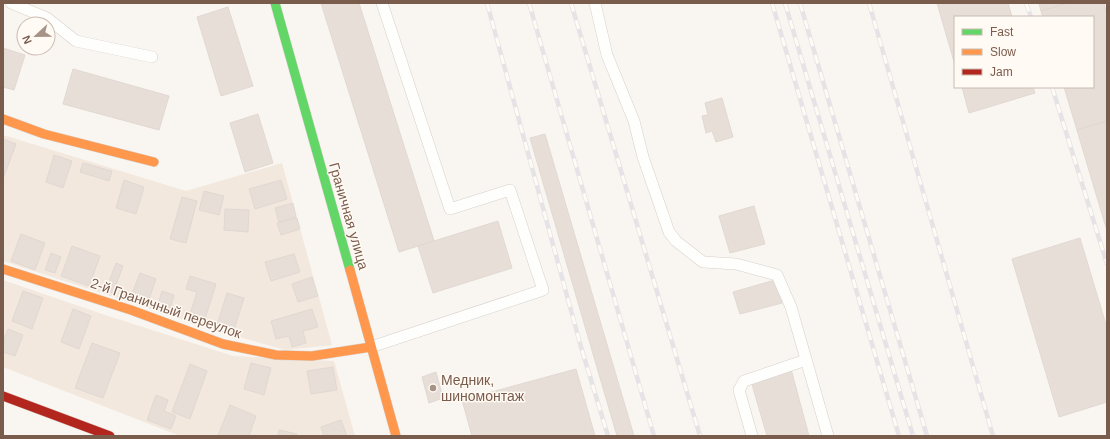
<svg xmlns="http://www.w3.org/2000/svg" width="1110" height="439" viewBox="0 0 1110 439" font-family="Arial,sans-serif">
	<rect width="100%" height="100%" fill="#f9f5f0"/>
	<g fill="#f2e8de">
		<path d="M3,135L186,191L282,163L332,345L285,350L218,331L3,261Z"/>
		<path d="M3,280L102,314L233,356L334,361L355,436H180L3,367Z"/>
	</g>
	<g fill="#e6ded7" stroke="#e2d8d2">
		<path d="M321,3H359L434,241L399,252Z"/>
		<path d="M937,3H1008L1012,17H955V65Z"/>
		<path d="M1039,3H1068L1041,11Z"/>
		<path d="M1068,3H1104L1107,14V121L1077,130L1064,87H1093V17H1043L1041,11Z"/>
		<path d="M228,7L253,86L221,96L197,17Z"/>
		<path d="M3,48L25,55L14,90L3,87Z"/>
		<path d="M73,69L169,96L159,130L63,104Z"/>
		<path d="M962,87H1033L1035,93L969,113Z"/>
		<path d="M722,98L733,137L716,142L712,131L706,133L702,116L708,115L705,103Z"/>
		<path d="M258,114L273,163L245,172L230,123Z"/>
		<path d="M1107,121V231L1077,130Z"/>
		<path d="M545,134L634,436H617L530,138Z"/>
		<path d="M3,139L16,144L3,179Z"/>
		<path d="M54,155L72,161L63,188L46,182Z"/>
		<path d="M83,163L112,171L109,181L80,172Z"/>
		<path d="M124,180L144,187L136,214L116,208Z"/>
		<path d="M281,180L287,199L255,209L249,189Z"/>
		<path d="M204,191L224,196L219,215L199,210Z"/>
		<path d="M182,197L197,201L186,243L170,239Z"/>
		<path d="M293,203L296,217L279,222L275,208Z"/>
		<path d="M754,206L765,244L730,253L719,216Z"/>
		<path d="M225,209L249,210L248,232L224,230Z"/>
		<path d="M297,218L300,229L281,235L277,223Z"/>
		<path d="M498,221L512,268L433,293L418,246Z"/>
		<path d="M21,234L45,243L35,270L11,261Z"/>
		<path d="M1080,238L1107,328V402L1059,417L1012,259Z"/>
		<path d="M72,246L100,256L89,286L61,276Z"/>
		<path d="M51,253L61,257L55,273L45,270Z"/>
		<path d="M294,254L300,272L271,281L265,262Z"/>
		<path d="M116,263L123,266L113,293L106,290Z"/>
		<path d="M140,273L156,279L148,302L131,296Z"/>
		<path d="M190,276L216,284L205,319L190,314L197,292L186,289Z"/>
		<path d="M312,277L318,296L298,302L292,284Z"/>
		<path d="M775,280L782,303L740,314L733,292Z"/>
		<path d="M23,291L43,298L32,329L12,321Z"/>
		<path d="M162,291L174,295L170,309L158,305Z"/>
		<path d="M227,293L244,298L234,330L217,325Z"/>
		<path d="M73,309L91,316L79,349L61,342Z"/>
		<path d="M312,309L318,327L303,331L306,343L292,347L289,336L276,339L271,321Z"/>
		<path d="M8,329L23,335L15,356L3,352V342Z"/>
		<path d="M92,343L120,353L103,398L75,388Z"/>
		<path d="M251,363L271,368L264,395L244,389Z"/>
		<path d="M190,364L207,371L190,419L172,412Z"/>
		<path d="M333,367L337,390L311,394L307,371Z"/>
		<path d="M576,369L595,436H472L462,400Z"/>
		<path d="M791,369L809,436H767L751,381Z"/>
		<path d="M436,372L443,398L429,403L422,377Z"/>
		<path d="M156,395L168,400L164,411L176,416L171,429L147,420Z"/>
		<path d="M230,405L256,416L249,436H218Z"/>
		<path d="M341,420L347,436H324L321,427Z"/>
		<path d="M279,430L297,434L296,436H278Z"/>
	</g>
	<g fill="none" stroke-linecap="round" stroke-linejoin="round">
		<defs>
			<g id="lane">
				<path d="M11,3L47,18L76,41L152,57"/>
				<path d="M595,3L607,55L634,121L643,157L669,232L676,241L703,262L736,264L777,275L791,307L828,436"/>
				<path d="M371,347L543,290L510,190L450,209L382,3"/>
				<path d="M752,436L739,390L744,381L806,360"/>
			</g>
			<path id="fast" d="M275,3L350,270"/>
			<g id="slow">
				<path d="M3,119L44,134L154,162"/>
				<path d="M3,269L131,310L223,344L276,355L312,356L371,347"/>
				<path d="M350,270L396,436"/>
			</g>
			<path id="jam" d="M3,396L110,436"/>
		</defs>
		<use href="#lane" stroke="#d7d1cb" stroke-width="12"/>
		<use href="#fast" stroke="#d9d2cb" stroke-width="10"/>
		<use href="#slow" stroke="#d9d2cb" stroke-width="10"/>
		<use href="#jam" stroke="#d9d2cb" stroke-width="10"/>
		<use href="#lane" stroke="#fefefd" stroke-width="11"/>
		<use href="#fast" stroke="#63d668" stroke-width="9"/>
		<use href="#slow" stroke="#ff974d" stroke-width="9"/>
		<use href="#jam" stroke="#b3261e" stroke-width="9"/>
		<defs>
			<g id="rail">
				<path d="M487,3L581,347L608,436"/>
				<path d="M529,3L654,436"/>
				<path d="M571,3L700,436"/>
				<path d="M772,3L899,436"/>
				<path d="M785,3L913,436"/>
				<path d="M800,3L927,436"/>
				<path d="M869,3L993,436"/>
				<path d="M1026,3L1031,17"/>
				<path d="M1052,87L1107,264"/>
			</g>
		</defs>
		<use href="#rail" stroke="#e6e3e7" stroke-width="4.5"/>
		<use href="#rail" stroke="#fffaf3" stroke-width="3" stroke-dasharray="9" stroke-linecap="butt"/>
	</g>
	<circle fill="#a69286" stroke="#fffaf3" stroke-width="1.5" cx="433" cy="388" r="4"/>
	<g text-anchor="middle" stroke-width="3" stroke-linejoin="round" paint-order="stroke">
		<g font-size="14" fill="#7a5c4d" stroke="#fffaf3">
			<text transform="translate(349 216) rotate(74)" y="5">Граничная улица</text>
			<text transform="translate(166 308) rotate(19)" y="5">2-й Граничный переулок</text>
		</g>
		<g font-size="14" fill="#7a5c4d" stroke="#fffaf3" text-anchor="start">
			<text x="441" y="385">Медник,<tspan x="441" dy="16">шиномонтаж</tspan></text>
		</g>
	</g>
	<rect width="1110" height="439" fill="none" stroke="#7a5c4d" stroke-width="8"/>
	<rect x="954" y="16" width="140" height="72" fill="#fffaf3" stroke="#cabbb1"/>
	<rect x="962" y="29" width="20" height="6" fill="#63d668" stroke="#cabbb1"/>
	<text x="990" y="36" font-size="12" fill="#7a5c4d">Fast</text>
	<rect x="962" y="49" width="20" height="6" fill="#ff974d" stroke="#cabbb1"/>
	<text x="990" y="56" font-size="12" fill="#7a5c4d">Slow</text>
	<rect x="962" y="69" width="20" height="6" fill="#b3261e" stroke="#cabbb1"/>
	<text x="990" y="76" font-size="12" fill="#7a5c4d">Jam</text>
	<g transform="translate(36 36) rotate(248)"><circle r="19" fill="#fffaf3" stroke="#cabbb1"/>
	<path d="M0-3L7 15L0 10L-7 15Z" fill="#a69286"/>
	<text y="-6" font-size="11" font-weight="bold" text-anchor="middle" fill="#7a5c4d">N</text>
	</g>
</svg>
